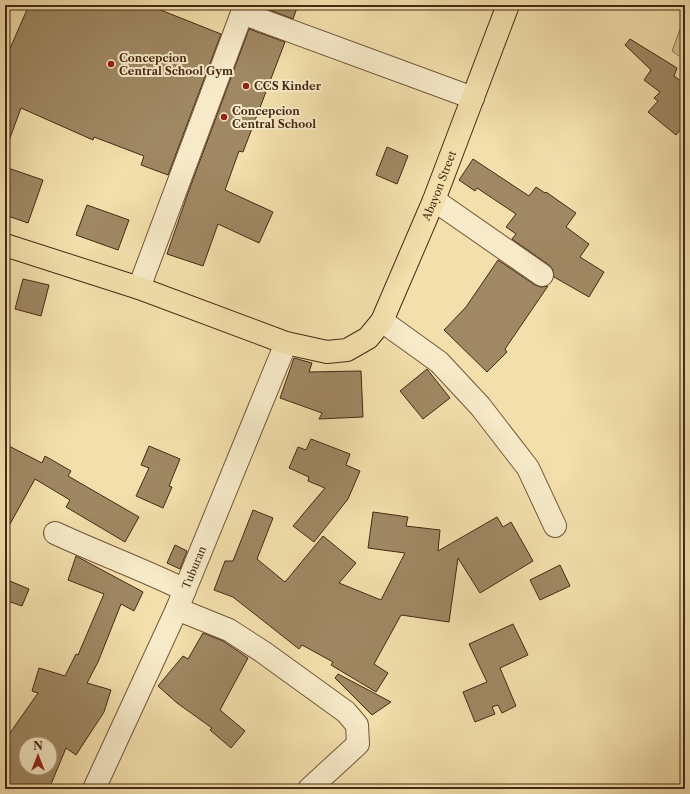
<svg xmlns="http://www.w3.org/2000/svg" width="690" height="794" viewBox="0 0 690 794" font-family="'Libre Caslon Text',serif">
	<rect width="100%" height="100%" fill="#f2dfab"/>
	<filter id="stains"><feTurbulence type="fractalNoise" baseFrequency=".005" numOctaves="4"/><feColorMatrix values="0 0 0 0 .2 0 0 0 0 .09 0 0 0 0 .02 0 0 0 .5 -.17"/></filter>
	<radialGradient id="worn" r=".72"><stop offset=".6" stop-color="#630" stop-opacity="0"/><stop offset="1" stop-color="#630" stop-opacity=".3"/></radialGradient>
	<path fill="#d5c091" stroke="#8e7452" d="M685,16V60L672,51Z"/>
	<g fill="#9f8863" stroke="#462914" fill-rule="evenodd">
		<path d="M29,5H148L221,34L168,175L141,165L144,156L94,137L93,140L21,108L7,146H5V60Z"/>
		<path d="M257,5H298L293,19Z"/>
		<path d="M249,29L285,42L243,152L239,151L225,190L273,212L259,243L218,224L203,266L167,254L188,193Z"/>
		<path d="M630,39L677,68L674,76L685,84V124L676,135L648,112L658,101L654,98L660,92L644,80L651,70L625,45Z"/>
		<path d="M387,147L408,156L397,184L376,175Z"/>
		<path d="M473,159L529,196L536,187L545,193L546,192L576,213L566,227L589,244L580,257L604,272L589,297L554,277L553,270L549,265L512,239L516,234L506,227L516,214L477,188L475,191L459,180Z"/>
		<path d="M5,167L43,180L28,223L5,215Z"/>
		<path d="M87,205L129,220L118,250L76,235Z"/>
		<path d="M498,260L535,285L541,287L548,286L505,349L507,352L487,372L444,330L466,307Z"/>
		<path d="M23,279L49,285L41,316L15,309Z"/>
		<path d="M294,358L312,363L309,372L361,371L363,417L319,419L322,413L280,398Z"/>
		<path d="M427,369L450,398L423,419L400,391Z"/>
		<path d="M311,439L350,454L346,465L360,471L348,499L314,542L293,526L325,488L308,481L309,477L289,468L298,447L306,450Z"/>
		<path d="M5,444L42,463L45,456L71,471L68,476L139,517L125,542L66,507L70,500L35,479L5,533Z"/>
		<path d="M149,446L180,459L169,486L172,487L163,508L136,496L149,468L141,465Z"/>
		<path d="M253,510L273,518L257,559L285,582L323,536L356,563L339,583L381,600L405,553L368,548L373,512L408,517L406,526L440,530L438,551L497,517L503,527L511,522L533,561L480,593L458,558L449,622L401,615L374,664L388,673L376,692L331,665L333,662L302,645L299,649L233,597L214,590L225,561H233Z"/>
		<path d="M175,545L187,551L180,569L167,563Z"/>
		<path d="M76,556L143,592L134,611L121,604L98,662L87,683L111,690L104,712L76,755L66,748L49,789H5V740L38,693L32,691L39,668L65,676L76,654L78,655L104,594L68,580ZM26,744H50V768H26Z"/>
		<path d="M560,565L570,586L540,600L530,580Z"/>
		<path d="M5,579L29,589L22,606L5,600Z"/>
		<path d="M513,624L528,655L500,668L516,706L502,713L498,705L492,707L495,714L475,722L463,692L487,682L469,644Z"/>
		<path d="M203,633L223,641L248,658L220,710L245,731L231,748L210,730L212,728L177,703L158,686L183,656L188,659Z"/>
		<path d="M338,674L391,702L372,715L335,678Z"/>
	</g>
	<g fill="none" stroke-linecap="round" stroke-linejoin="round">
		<defs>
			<g id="minor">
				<path d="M242,13L473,98"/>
				<path d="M434,200L542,275"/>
				<path d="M139,288L245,5"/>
				<path d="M382,321L439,362L480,406L528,468L555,526"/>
				<path d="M55,533C98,553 142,569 185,590"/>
				<path d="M177,609L229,630L263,652L346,712L357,725L358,744L309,789"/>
				<path id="s1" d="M94,789L177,609L286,343"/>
			</g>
			<g id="major">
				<path id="s2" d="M5,245L139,288L286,343L327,352L347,350L368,338L382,321L434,200L508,5"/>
			</g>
		</defs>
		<use href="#minor" stroke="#71563a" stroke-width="24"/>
		<use href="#major" stroke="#462914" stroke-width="24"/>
		<use href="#minor" stroke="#f7eac8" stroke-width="22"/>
		<use href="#major" stroke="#f2dfab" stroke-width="22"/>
	</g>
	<g fill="#8f2418" stroke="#f7eac8" stroke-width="1.5">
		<circle cx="111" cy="64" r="4"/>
		<circle cx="246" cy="86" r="4"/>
		<circle cx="224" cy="117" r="4"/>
	</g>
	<g text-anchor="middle" stroke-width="4" stroke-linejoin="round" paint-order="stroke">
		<g font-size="11" font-weight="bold" fill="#462914" stroke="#f7eac8" text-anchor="start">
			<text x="119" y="62">Concepcion<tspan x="119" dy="13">Central School Gym</tspan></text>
			<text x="254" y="90">CCS Kinder</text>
			<text x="232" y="115">Concepcion<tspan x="232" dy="13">Central School</tspan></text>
		</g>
		<g font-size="11" fill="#462914" stroke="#f7eac8">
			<text dy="4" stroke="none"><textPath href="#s2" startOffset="553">Abayon Street</textPath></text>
			<text dy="4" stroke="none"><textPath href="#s1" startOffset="243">Tuburan</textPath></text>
		</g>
	</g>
	<rect width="690" height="794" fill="none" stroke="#f2dfab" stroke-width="20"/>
	<rect x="6" y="6" width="678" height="782" fill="none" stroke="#462914" stroke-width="2"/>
	<rect x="10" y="10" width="670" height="774" fill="none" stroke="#462914"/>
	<g transform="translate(38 756)"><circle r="19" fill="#f7eac8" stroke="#b09d80"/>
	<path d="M0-3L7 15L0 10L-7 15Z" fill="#8f2418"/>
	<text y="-6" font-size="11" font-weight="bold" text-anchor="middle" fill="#462914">N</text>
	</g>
	<rect width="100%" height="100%" filter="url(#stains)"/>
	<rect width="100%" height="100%" fill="url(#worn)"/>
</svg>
